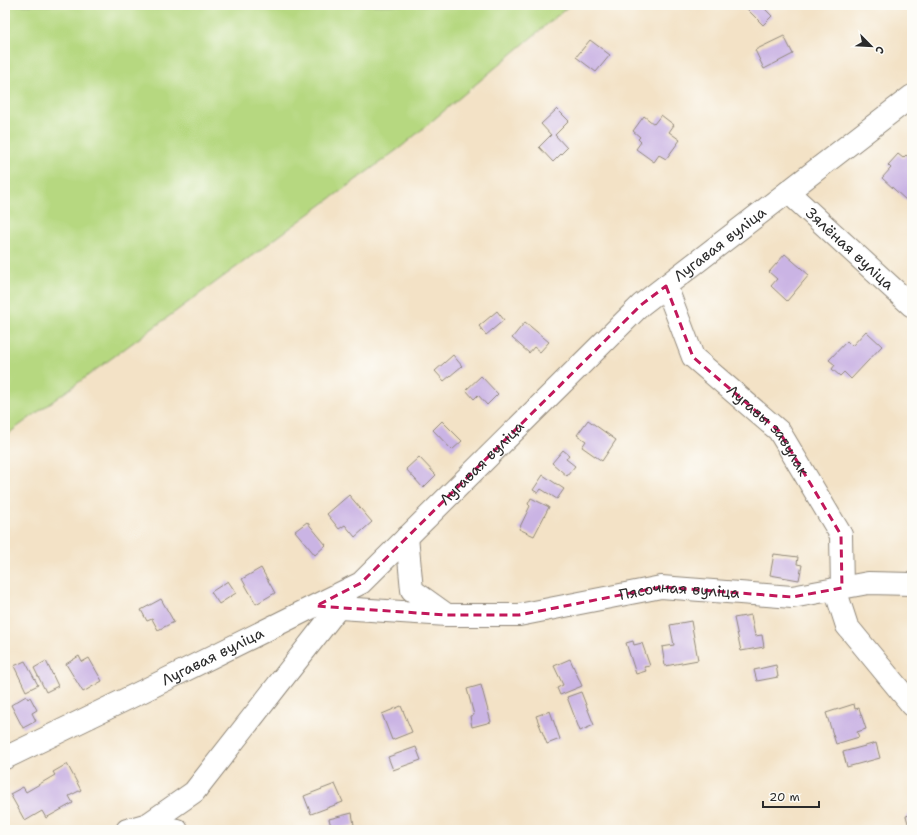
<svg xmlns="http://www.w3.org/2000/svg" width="917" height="835" viewBox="0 0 917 835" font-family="'Shantell Sans',sans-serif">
	<rect width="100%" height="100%" fill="#fdfcf7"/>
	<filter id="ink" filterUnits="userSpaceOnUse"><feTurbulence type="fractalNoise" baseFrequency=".025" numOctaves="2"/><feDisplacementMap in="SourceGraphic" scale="8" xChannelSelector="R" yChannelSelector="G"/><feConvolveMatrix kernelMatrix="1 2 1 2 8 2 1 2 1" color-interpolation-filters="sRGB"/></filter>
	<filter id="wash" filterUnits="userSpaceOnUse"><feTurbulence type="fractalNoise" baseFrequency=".012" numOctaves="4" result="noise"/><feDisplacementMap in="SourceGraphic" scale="16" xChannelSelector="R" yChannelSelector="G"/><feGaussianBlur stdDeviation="0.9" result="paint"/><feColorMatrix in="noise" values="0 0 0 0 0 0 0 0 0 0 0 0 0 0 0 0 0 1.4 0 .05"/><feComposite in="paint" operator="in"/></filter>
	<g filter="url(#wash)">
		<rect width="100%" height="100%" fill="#f3e2c6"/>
		<path fill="#b6d880" stroke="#708256" d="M5,5H570L401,147L5,436Z"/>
		<g id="blocks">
			<g fill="#cab4e4">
				<path d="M748,5H761L772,16L763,25L745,7Z"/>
				<path d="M784,36L793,54L764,69L755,50Z"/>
				<path d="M590,40L610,55L596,72L576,57Z"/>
				<path d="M557,109L569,121L555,135L567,148L553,162L539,147L551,135L541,124Z"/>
				<path d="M661,115L674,125L669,132L680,140L666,159L659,155L654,162L636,149L641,142L638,139L640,137L633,131L644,116L654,124Z"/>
				<path d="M898,154L903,158L906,155L912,160V196L907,201L882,178L891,168L888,165Z"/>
				<path d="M785,254L809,275L787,301L771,286L777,279L769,272Z"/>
				<path d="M497,311L504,320L486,335L479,326Z"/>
				<path d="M525,322L549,342L540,352L534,347L529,353L512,338Z"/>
				<path d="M866,331L882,346L851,379L844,372L840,376L832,369L835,365L829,360L847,341L852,346Z"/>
				<path d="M453,355L462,366L444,381L435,371Z"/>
				<path d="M481,376L498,394L487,405L478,395L474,399L466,390Z"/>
				<path d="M588,420L616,440L602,461L582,447L586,441L577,435Z"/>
				<path d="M442,421L462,441L452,450L433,430Z"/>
				<path d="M563,450L569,455L566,459L575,466L567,476L552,463Z"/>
				<path d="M419,457L436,475L423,488L406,469Z"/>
				<path d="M543,475L564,489L557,499L541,489L538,493L533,490Z"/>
				<path d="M349,495L372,522L355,537L345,525L339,529L327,514Z"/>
				<path d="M531,498L549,507L534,536L519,529L530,506L528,504Z"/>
				<path d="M307,522L326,545L315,555L295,531Z"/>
				<path d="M774,554L798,557L797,564L802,565L799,580L770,575Z"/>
				<path d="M261,568L275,593L256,604L242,579Z"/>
				<path d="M228,581L236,593L219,604L211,592Z"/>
				<path d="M161,599L174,622L158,630L152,619L147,621L141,610Z"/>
				<path d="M751,615L755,636L762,635L764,647L741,651L734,618Z"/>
				<path d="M691,621L698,660L665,666L662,647L674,645L670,625Z"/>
				<path d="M633,641L634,645L642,643L650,666L644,667L646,671L636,674L626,643Z"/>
				<path d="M79,656L82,662L89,658L102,681L83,692L66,664Z"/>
				<path d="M570,659L582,686L560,695L557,688L563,685L554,666Z"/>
				<path d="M25,661L38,685L26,691L14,666Z"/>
				<path d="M46,661L58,686L46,692L34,668Z"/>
				<path d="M776,665L778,677L757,681L754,670Z"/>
				<path d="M481,685L491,722L472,727L470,716L474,715L467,689Z"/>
				<path d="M581,692L594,725L580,731L567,697Z"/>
				<path d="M26,696L28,699L30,697L37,710L32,713L36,721L23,728L11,705Z"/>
				<path d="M854,704L855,709L859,708L866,729L857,732L859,737L836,744L826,713Z"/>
				<path d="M401,706L412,732L392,740L382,714Z"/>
				<path d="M550,711L560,739L547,744L536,716Z"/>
				<path d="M876,743L880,758L847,767L843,752Z"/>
				<path d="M416,747L421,760L393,770L388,757Z"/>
				<path d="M67,764L81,790L69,796L73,803L46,818L42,811L25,821L10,794L23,787L26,792L55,775L53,772Z"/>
				<path d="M335,784L343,802L311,814L304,796Z"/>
				<path d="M352,813L354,825L332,830L329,819Z"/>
				<path d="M912,814V830H910L906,816Z"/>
			</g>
		</g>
	</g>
	<g filter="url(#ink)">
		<use href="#blocks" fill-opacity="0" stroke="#8f8678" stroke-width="1"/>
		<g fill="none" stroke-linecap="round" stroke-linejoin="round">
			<defs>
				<g id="minor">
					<path id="s1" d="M788,192L912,306"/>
					<path id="s2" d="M666,286L693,357L779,431L841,535L842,588"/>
					<path d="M835,589L847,626L912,705"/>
					<path d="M325,607L447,615L412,590L407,537"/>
					<path id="s3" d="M447,615H519L661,587L792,597L868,583L912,584"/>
					<path id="s4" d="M5,758L143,691L361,583L641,305L912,96"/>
					<path d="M148,824L194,792L338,608"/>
					<path d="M127,830L148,824L177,830"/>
				</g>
			</defs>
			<use href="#minor" stroke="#8f8678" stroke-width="24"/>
			<use href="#minor" stroke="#fff" stroke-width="22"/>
		</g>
	</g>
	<path fill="none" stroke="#c2185b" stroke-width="3" stroke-dasharray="8 5" stroke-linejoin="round" d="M666,286L693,357L779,431L841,535L842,588L792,597L661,587L519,615H447L316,606L361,583L641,305Z"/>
	<g text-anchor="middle" stroke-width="4" stroke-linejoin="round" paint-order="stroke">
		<g font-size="15" fill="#2b2b2b" stroke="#fdfcf7">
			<text dy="5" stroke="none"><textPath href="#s4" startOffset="891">Лугавая вуліца</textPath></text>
			<text dy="5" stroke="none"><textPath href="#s1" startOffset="84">Зялёная вуліца</textPath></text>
			<text dy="5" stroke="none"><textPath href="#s2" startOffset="182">Лугавы завулак</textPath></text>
			<text dy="5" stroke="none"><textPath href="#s4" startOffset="567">Лугавая вуліца</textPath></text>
			<text dy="5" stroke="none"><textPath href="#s3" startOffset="235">Пясочная вуліца</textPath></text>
			<text dy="5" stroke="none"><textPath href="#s4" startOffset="231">Лугавая вуліца</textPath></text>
		</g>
	</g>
	<rect width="917" height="835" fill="none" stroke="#fdfcf7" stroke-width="20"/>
	<g transform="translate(871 46) rotate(114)" stroke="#fdfcf7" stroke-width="3" paint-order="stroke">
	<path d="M0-3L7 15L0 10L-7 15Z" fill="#2b2b2b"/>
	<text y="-6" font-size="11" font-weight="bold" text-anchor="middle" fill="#2b2b2b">С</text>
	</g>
	<path d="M763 801v6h56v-6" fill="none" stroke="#2b2b2b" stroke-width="2"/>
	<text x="769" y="801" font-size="12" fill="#2b2b2b" stroke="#fdfcf7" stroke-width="3" paint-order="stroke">20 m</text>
</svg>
